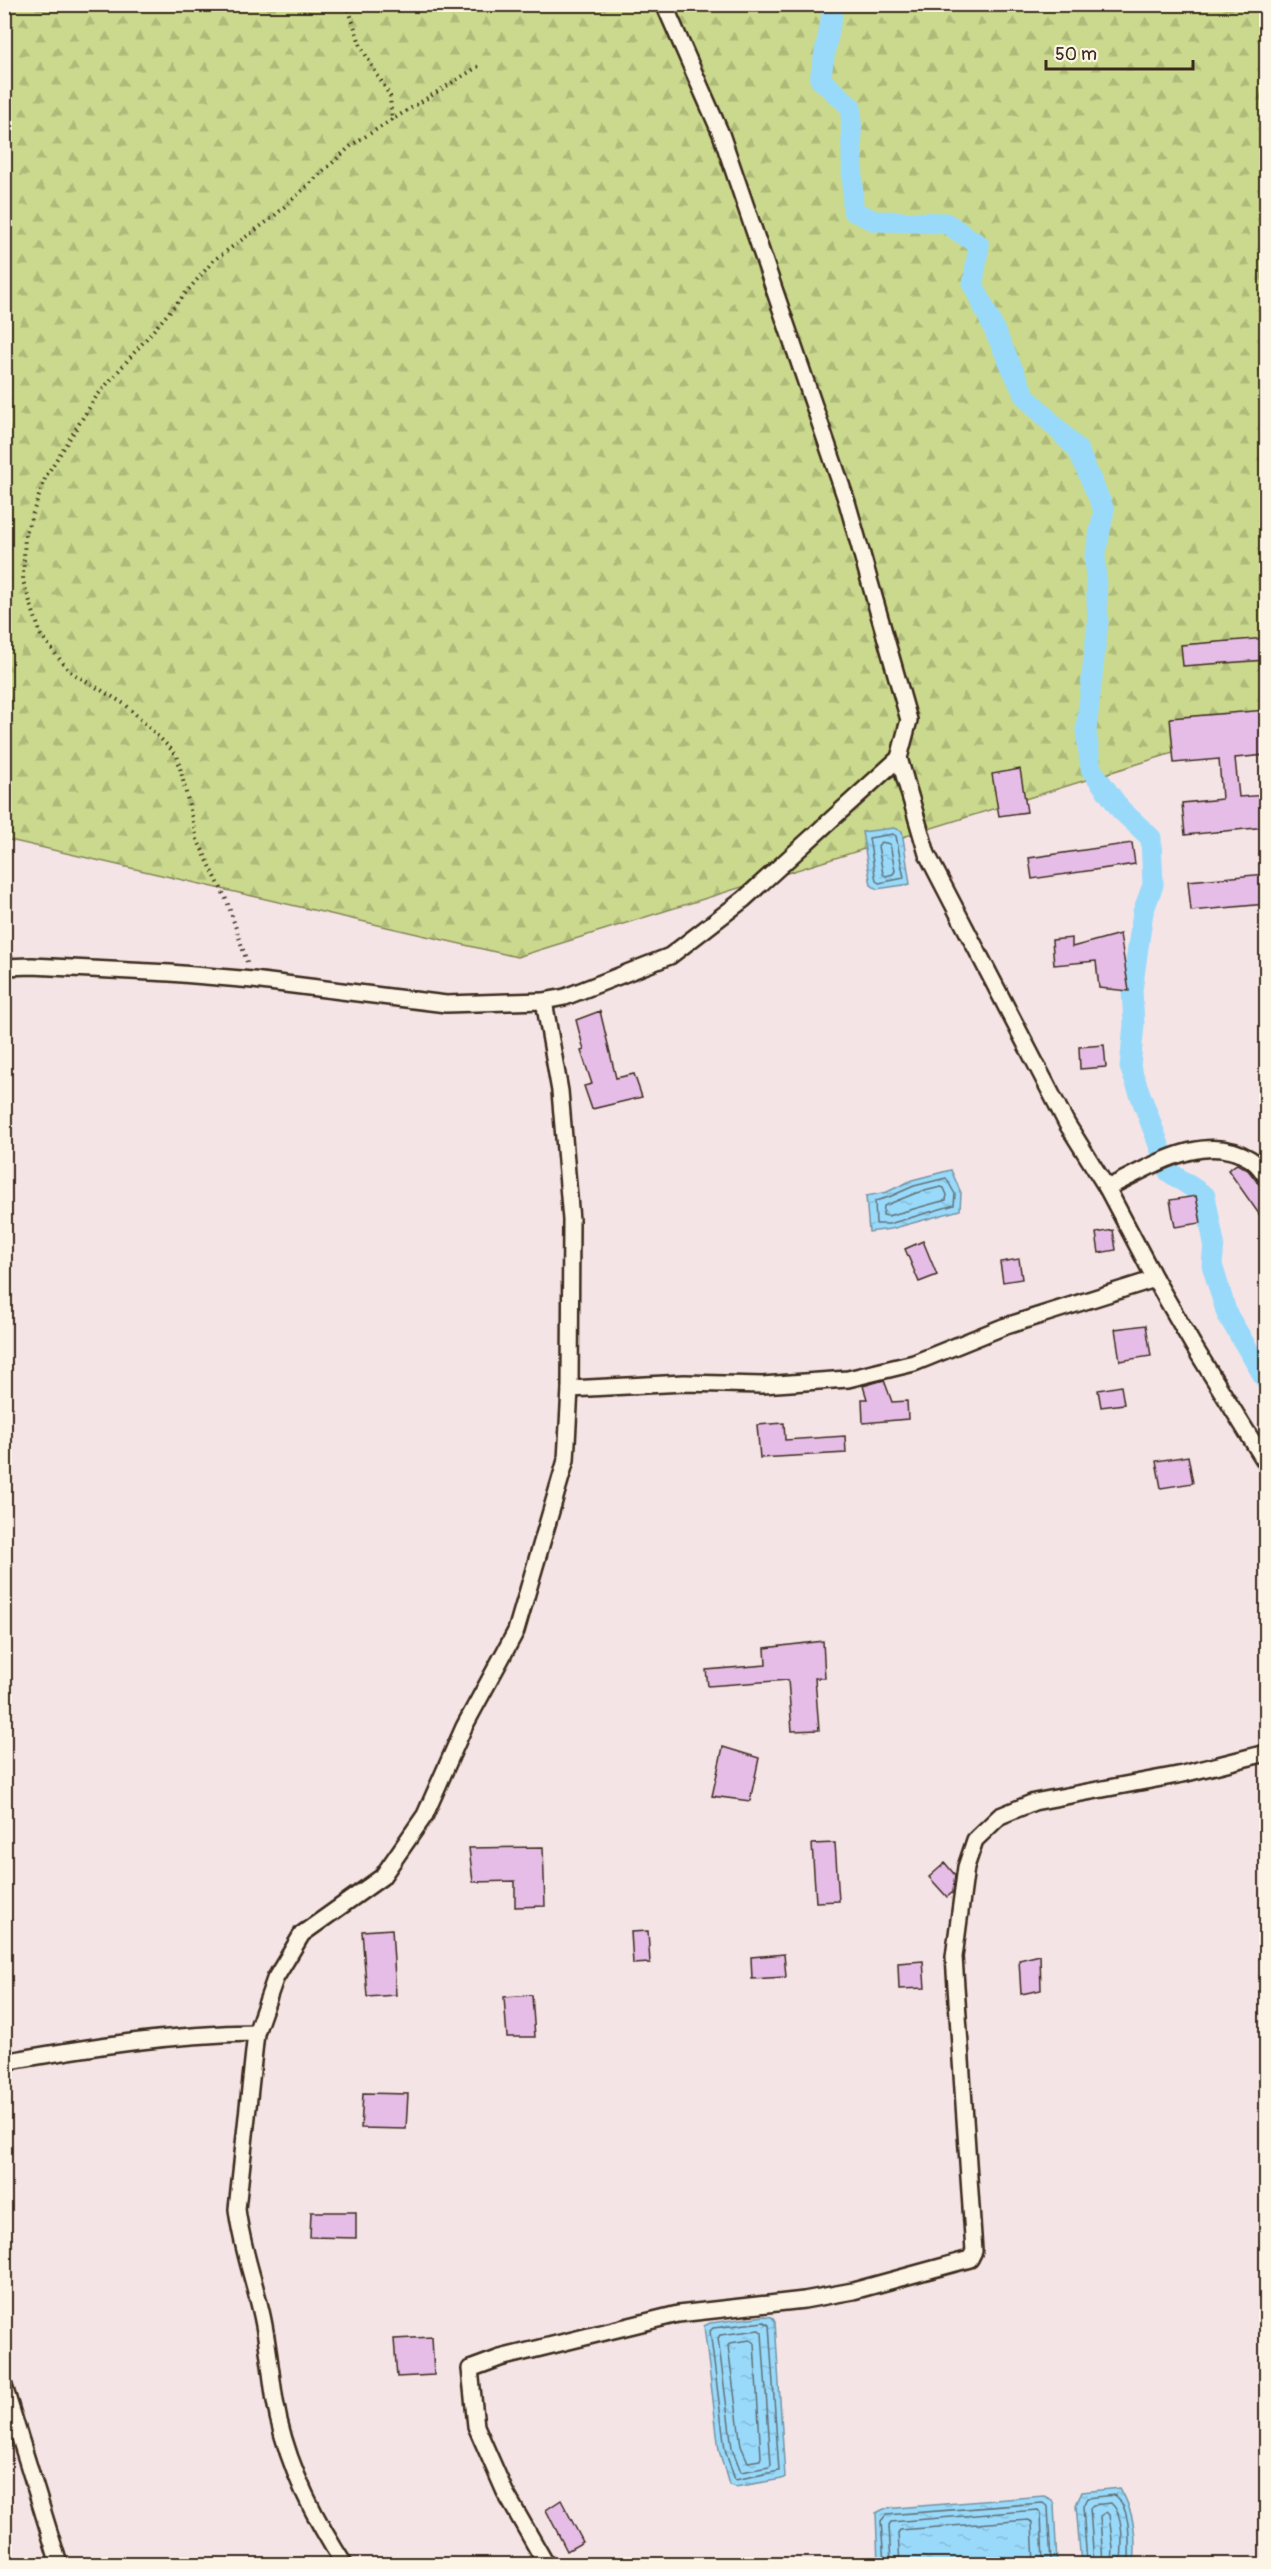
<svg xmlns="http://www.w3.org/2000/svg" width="1271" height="2569" viewBox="0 0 1271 2569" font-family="Pangolin,sans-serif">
	<defs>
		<pattern id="forest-firs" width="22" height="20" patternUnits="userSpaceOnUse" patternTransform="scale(1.5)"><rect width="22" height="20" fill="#cad98d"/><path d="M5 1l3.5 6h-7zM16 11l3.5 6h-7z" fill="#aeba79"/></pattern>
		<pattern id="water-ripples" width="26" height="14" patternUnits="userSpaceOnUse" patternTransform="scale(1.5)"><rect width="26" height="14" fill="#99dafb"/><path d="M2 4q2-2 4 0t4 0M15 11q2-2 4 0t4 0" fill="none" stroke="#85bbd7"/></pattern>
	</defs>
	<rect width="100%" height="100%" fill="#f5e4e5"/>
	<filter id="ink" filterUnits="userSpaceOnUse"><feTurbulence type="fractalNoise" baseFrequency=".0167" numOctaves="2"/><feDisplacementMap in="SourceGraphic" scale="12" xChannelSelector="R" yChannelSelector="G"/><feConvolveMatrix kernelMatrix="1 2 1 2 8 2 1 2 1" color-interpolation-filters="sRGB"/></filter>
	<g filter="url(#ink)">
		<path fill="url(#forest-firs)" stroke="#828256" stroke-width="1.5" d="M5,5H1266V724L517,957L5,839Z"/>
		<g fill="url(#water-ripples)" stroke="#7394a3" stroke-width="1.5">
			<path d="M894,828L902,831L910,884L877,889L871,885L862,832Z"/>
			<path d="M951,1170L961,1193L960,1210L891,1229L869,1232L866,1196L887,1192L912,1180Z"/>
			<path d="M765,2316L772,2317L775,2322L785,2477L782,2479L735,2487L729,2485L719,2450L704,2326L710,2323Z"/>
			<path d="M1120,2488C1134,2512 1137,2536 1134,2564H1081L1076,2505L1082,2492Z"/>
			<path d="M1044,2496L1052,2500L1054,2505L1057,2564H878L876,2513L884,2509Z"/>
		</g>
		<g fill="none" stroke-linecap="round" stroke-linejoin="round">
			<g stroke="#617076" stroke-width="1.5">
				<path d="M893,834L896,836L904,878L879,883L876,881L869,838Z"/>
				<path d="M881,842L890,844L895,871L893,874L886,876L883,874L878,846Z"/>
				<path d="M946,1178L955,1194L954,1205L889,1224H876L875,1201L889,1197L914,1186Z"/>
				<path d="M941,1187L944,1188L947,1195L946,1200L888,1216L883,1215L884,1206L916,1193Z"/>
				<path d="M764,2322L769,2325L779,2471L735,2480L725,2449L710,2331L713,2328Z"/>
				<path d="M759,2330L762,2333L771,2465L769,2467L741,2472L732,2448L718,2338L720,2335Z"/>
				<path d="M750,2340L754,2343L761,2457L760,2460L748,2462L741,2446L728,2346L730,2343Z"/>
				<path d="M884,2564L881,2521L886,2515L1043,2503L1048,2507L1051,2564"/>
				<path d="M891,2564L889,2525L891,2522L1038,2510L1041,2513L1043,2564"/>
				<path d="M900,2564L898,2533L900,2530L1029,2520L1032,2523L1034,2564"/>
				<path d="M1087,2564L1083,2506L1087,2498L1115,2495C1132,2509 1129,2544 1129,2564"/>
				<path d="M1094,2564L1090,2508L1093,2505L1111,2503C1125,2515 1122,2547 1121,2564"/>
				<path d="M1103,2564L1100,2516L1106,2512L1109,2515L1113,2548L1112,2564"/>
			</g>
			<path stroke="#99dafb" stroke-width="21" d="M826,4L833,9L820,79L851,107L853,211L875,221L946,223L979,245L973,284L1025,396L1078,450L1104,510L1095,557L1098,622L1086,731L1091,769L1121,810L1151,838L1153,885L1143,912L1132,990L1134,1024L1130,1067L1169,1172L1205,1196L1214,1243L1212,1265L1227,1314L1266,1380"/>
		</g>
		<g fill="#e5bde6" stroke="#3b2a1e" stroke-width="1.5">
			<path d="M1266,638V660L1183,666L1181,645Z"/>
			<path d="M1266,710V755L1235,758L1239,797L1266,795V827L1185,835L1182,803L1222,799L1219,759L1174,763L1170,718Z"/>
			<path d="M1020,769L1027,812L999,816L992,774Z"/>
			<path d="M1132,843L1135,864L1032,879L1029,858Z"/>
			<path d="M1266,874V904L1191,911L1188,881Z"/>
			<path d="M1120,934L1129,991L1099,988L1096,961L1054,965L1052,940L1072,938V947Z"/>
			<path d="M600,1011L616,1078L634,1074L642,1097L592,1109L584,1086L592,1084L581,1051L584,1050L576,1020Z"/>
			<path d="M1104,1045L1106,1067L1080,1069L1079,1047Z"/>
			<path d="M1237,1164L1248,1170L1261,1187L1266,1186V1224L1228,1170Z"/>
			<path d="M1196,1196L1201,1223L1175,1227L1170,1200Z"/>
			<path d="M1113,1230L1116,1250L1099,1253L1096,1233Z"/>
			<path d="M923,1241L937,1275L919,1282L905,1249Z"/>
			<path d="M1019,1259L1022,1279L1003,1282L1000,1262Z"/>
			<path d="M1146,1325L1151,1356L1120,1361L1115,1329Z"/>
			<path d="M884,1380L892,1402L907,1401L908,1419L863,1423L862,1399H867L863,1386Z"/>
			<path d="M1121,1386L1124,1404L1101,1407L1098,1390Z"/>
			<path d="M784,1423L785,1440L845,1436L846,1453L760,1458L757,1425Z"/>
			<path d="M1188,1456L1193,1483L1161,1488L1156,1461Z"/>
			<path d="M823,1641L825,1678H815L819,1730L792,1731L788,1680L708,1686L706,1670L766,1665L765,1648Z"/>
			<path d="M723,1747L759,1758L750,1801L712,1796Z"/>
			<path d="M835,1843L839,1901L816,1902L812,1844Z"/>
			<path d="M543,1847L545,1906L515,1907V1881L473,1882L469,1848Z"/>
			<path d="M945,1863L955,1875L953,1892L947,1897L929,1877Z"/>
			<path d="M392,1929L396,1995L367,1997L362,1931Z"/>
			<path d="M648,1931L650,1963L633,1964L631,1932Z"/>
			<path d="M784,1954L786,1977L752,1979L751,1957Z"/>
			<path d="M1040,1955L1041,1990L1021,1994L1019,1960Z"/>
			<path d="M923,1961L925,1988L899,1989L898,1963Z"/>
			<path d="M532,1995L535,2037H507L504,1997Z"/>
			<path d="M363,2093L408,2094L406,2129L361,2128Z"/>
			<path d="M311,2212H356V2238L310,2237Z"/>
			<path d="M432,2337L434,2375L397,2377L394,2339Z"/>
			<path d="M561,2500L583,2542L567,2551L546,2510Z"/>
		</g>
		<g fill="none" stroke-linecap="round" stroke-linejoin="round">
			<defs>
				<g id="minor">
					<path d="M664,4L721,134L847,502L909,720L899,758L927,854L1067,1124L1107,1188L1155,1279L1193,1345L1266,1463"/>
					<path d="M4,967L32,966L170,973L253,980L446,1004L544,1001"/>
					<path d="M1107,1188C1149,1168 1204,1130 1250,1159C1257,1163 1262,1171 1266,1176"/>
					<path d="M570,1389L684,1383L762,1385L848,1379L914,1363L1003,1327L1155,1279"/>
					<path d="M4,2062C88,2047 171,2034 256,2033"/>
					<path d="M4,2386L59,2564"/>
					<path d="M344,2564C312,2515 285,2460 275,2401C270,2370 268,2338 260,2307C252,2274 241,2243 237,2209L256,2033L275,1979L302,1934L382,1877L425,1815L464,1727L516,1631L566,1460L570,1389L571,1220L560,1091L544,1001L565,997L670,956L744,899L899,758"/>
					<path d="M546,2564L505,2492L476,2426L470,2369L500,2358L678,2314L804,2300L853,2291L970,2259L974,2251L954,1957L966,1867L975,1840L1000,1816L1034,1802L1183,1774L1266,1753"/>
				</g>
			</defs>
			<use href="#minor" stroke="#3b2a1e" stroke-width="20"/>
			<g stroke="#3b2a1e" stroke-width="4" stroke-dasharray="1.5 4.5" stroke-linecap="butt">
				<path d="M347,4L361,47L390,96L392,121"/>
				<path d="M247,962L227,901L197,839L177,755L126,705L69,671L41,635L23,581L25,535L46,476L96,397L214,260L272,218L353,144L479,66"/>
			</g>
			<use href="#minor" stroke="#fcf5e5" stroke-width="15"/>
		</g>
	</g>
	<rect width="1271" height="2569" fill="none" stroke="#fcf5e5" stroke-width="24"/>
	<rect x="12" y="12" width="1247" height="2545" fill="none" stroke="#3b2a1e" stroke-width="2" filter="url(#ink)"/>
	<path d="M1046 60v9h147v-9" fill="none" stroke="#3b2a1e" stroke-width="3"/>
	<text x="1055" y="60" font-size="18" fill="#3b2a1e" stroke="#fcf5e5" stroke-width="4.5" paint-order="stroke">50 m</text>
</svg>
